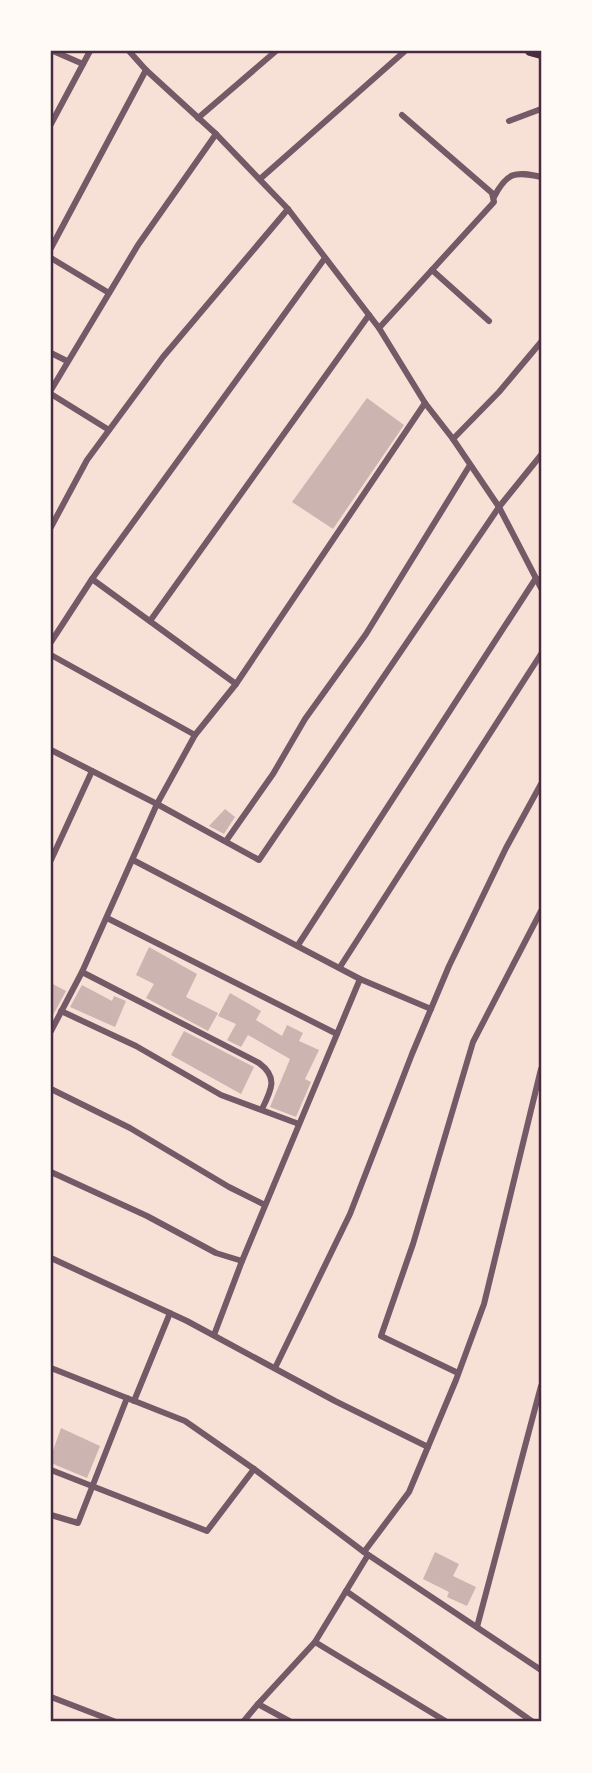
<svg xmlns="http://www.w3.org/2000/svg" width="592" height="1773" viewBox="0 0 592 1773" font-family="Commissioner,sans-serif">
	<rect width="100%" height="100%" fill="#f7e1d7"/>
	<g fill="#ccb4b1">
		<path d="M367,398L404,425L333,529L292,502Z"/>
		<path d="M225,809L235,817L224,834L209,826Z"/>
		<path d="M149,947L197,974L186,997L218,1013L208,1031L146,998L154,984L136,975Z"/>
		<path d="M51,983L66,991L51,1019Z"/>
		<path d="M82,985L112,1001L114,996L126,1001L115,1027L70,1007Z"/>
		<path d="M230,993L261,1011L256,1020L282,1036L287,1025L303,1033L299,1041L319,1050L305,1079L311,1082L296,1117L270,1107L290,1059L248,1035L241,1047L227,1040L236,1024L218,1016Z"/>
		<path d="M184,1031L254,1067L241,1094L171,1055Z"/>
		<path d="M61,1428L100,1446L87,1478L51,1463V1456Z"/>
		<path d="M435,1552L459,1564L453,1576L476,1587L467,1606L447,1597L449,1592L423,1579Z"/>
	</g>
	<g fill="none" stroke-linecap="round" stroke-linejoin="round">
		<g stroke="#755966" stroke-width="6">
			<path d="M53,51L83,64"/>
			<path d="M129,51L146,70L216,134L288,209L379,328L425,403L453,439L499,507L541,588"/>
			<path d="M198,118L276,51"/>
			<path d="M509,121L541,109"/>
			<path d="M51,124L90,51"/>
			<path d="M260,179L405,51"/>
			<path d="M494,197C507,172 515,171 541,177"/>
			<path d="M51,248L146,70"/>
			<path d="M51,258L109,293"/>
			<path d="M432,270L489,321"/>
			<path d="M379,328L494,202L492,193L402,115"/>
			<path d="M51,353L67,361"/>
			<path d="M51,390L138,245L216,134"/>
			<path d="M51,394L109,430"/>
			<path d="M453,439L499,392L541,342"/>
			<path d="M51,527L87,460L163,357L288,209"/>
			<path d="M92,579L236,684"/>
			<path d="M150,621L369,315"/>
			<path d="M51,642L92,579L325,258"/>
			<path d="M51,655L195,735"/>
			<path d="M51,750L157,804L259,860L499,507L541,455"/>
			<path d="M226,841L273,774L305,719L366,634L470,465"/>
			<path d="M51,860L92,771"/>
			<path d="M133,860L360,979L431,1009"/>
			<path d="M107,918L337,1034"/>
			<path d="M298,945L536,578"/>
			<path d="M340,967L541,654"/>
			<path d="M82,972L259,1063C278,1077 272,1089 262,1109"/>
			<path d="M61,1011L136,1046L221,1095L299,1124"/>
			<path d="M51,1031L82,972L157,804L195,735L236,684L425,403"/>
			<path d="M51,1089L130,1128L229,1187L265,1205"/>
			<path d="M51,1172L147,1216L216,1253L242,1261"/>
			<path d="M51,1258L187,1321L335,1401L428,1447"/>
			<path d="M214,1335L242,1261L360,979"/>
			<path d="M51,1368L185,1421L254,1469L364,1552L541,1670"/>
			<path d="M275,1368L350,1214L412,1054L449,966L506,848L541,784"/>
			<path d="M458,1373L381,1336L413,1244L473,1042L541,911"/>
			<path d="M134,1401L170,1313"/>
			<path d="M51,1470L207,1531L254,1469"/>
			<path d="M51,1515L78,1523L127,1398"/>
			<path d="M364,1552L409,1492L456,1380L484,1304L541,1069"/>
			<path d="M368,1555L315,1642L447,1722"/>
			<path d="M346,1591L533,1722"/>
			<path d="M477,1627L541,1386"/>
			<path d="M51,1697L116,1722"/>
			<path d="M258,1704L315,1642"/>
			<path d="M243,1722L258,1704L291,1722"/>
		</g>
		<path stroke="#4a2c40" stroke-width="10" d="M530,51L541,54"/>
	</g>
	<rect width="592" height="1773" fill="none" stroke="#fffaf5" stroke-width="105"/>
	<rect x="52" y="52" width="488" height="1668" fill="none" stroke="#4a2c40" stroke-width="2.5"/>
</svg>
